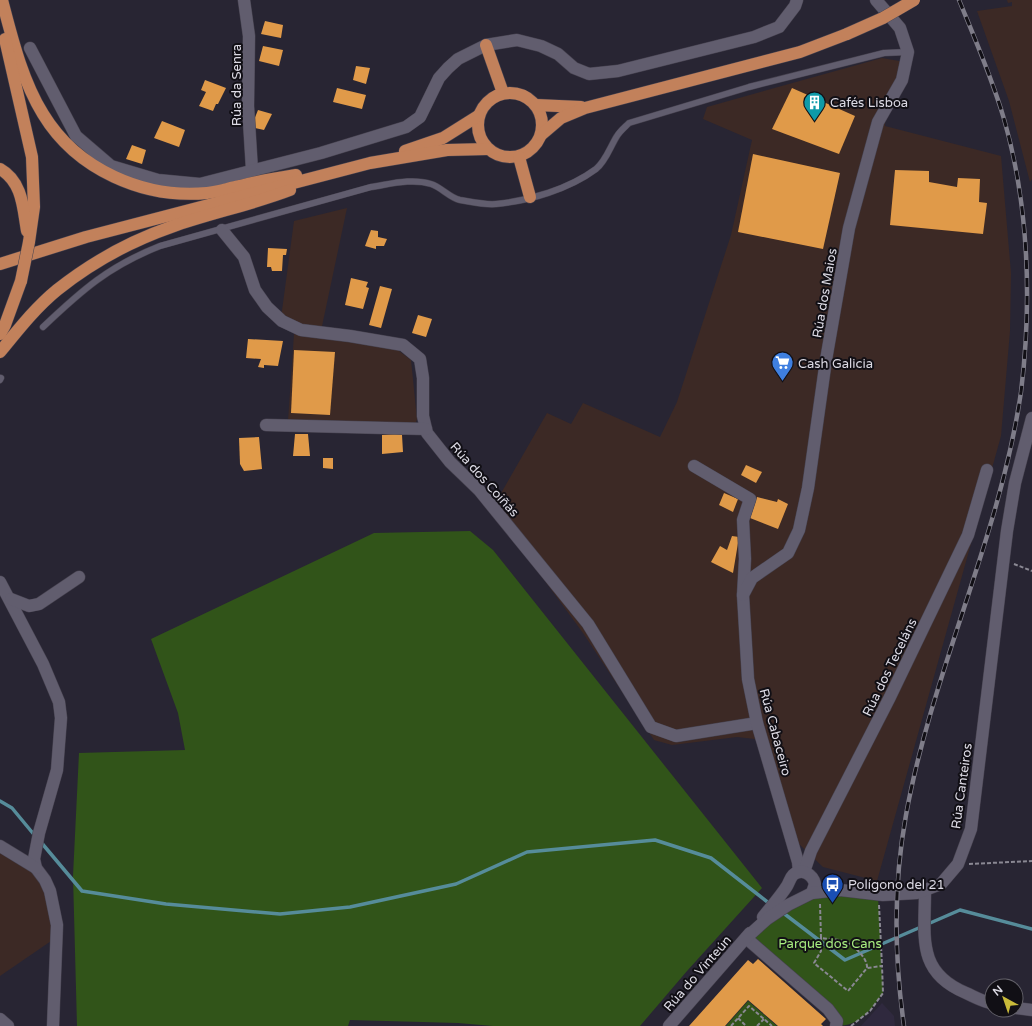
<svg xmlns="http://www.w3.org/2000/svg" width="1032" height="1026" viewBox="0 0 1032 1026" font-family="'Varela Round',sans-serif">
	<rect width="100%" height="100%" fill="#282533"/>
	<g fill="#3c2925">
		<path d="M1007,0H1032V179L1030,182L1009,101L977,11L1012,6V2L1008,3Z"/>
		<path d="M882,58L911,63L886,114L885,126L1001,156L1011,273L1010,331L1001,436L877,881L823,867L799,844L755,739L737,737L672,745L654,740L583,633L492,509L547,413L571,424L583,403L660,437L677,402L731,235L752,140L703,119L707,107Z"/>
		<path d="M347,208L321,331L281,318L294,221Z"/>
		<path d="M294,334L395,348L411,360L417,419L415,425L288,421Z"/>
		<path d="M0,840L23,854L44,887L54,939L0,976Z"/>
	</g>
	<path fill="#2f293e" d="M882,1003L894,1016L895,1026H861Z"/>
	<g fill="#315419">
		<path d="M470,531L493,550L762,888L687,971L640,1026H493L458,1023L350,1020L348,1026H77L73,876L79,753L185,750L178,713L151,639L374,533Z"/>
		<path d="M812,893L878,895L883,993C870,1011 860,1026 836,1026L837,1021L746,938Z"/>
		<path d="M748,1001L777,1026H726Z"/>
	</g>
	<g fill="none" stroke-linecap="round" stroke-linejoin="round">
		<g stroke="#568c9a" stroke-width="3.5">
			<path d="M0,801L12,808L36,837"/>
			<path d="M40,841L82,891L166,904L280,914L350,907L456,884L527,852L655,840L711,858L770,904"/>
			<path d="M782,912L845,960L960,910L1032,929"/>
		</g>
	</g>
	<g fill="#e09a49">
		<path d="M265,21L283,25L281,38L261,34Z"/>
		<path d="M263,46L283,50L279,66L259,61Z"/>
		<path d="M356,66L370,68L366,84L353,80Z"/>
		<path d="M205,80L226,88L218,104H216L213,111L199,106L206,92L201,90Z"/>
		<path d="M337,88L366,95L362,109L333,102Z"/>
		<path d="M792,88L855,116L839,154L772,129Z"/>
		<path d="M258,110L272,114L264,130L255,128L254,120Z"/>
		<path d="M162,121L185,130L179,147L154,138Z"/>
		<path d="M132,145L146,150L142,164L126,159Z"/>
		<path d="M753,154L840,173L823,249L738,232Z"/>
		<path d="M895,170L929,171V182L957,187L958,178L980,179L979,202L987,203L983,234L890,225Z"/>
		<path d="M371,230L378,231V237L387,239L384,246H376V249L365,246Z"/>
		<path d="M268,248L287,249L286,255H283L282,271H272L271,267H267Z"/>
		<path d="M351,278L368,282L366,287L369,288L363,309L345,305Z"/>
		<path d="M380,286L392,289L381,328L369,325Z"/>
		<path d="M418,315L432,319L426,337L412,333Z"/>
		<path d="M248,339L283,341L278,366L264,365V368L258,367L261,359L246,358Z"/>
		<path d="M294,350L335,352L330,415L291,413Z"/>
		<path d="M408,433L407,435H402L403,452L382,454V435Z"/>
		<path d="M295,434H308L310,456H293Z"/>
		<path d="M259,437L262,469L244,471L240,464L239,438Z"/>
		<path d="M323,458H333V469L323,468Z"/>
		<path d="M746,465L762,472L756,483L741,475Z"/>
		<path d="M724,493L738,499L733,512L719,505Z"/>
		<path d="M757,497L777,502L778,499L788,504L778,529L750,518Z"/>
		<path d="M732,536L739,537L733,573L711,562L720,546L727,550Z"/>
		<path d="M758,959L826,1019L821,1024L823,1026H778L748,1000L725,1026H689L748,960L753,964Z"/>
	</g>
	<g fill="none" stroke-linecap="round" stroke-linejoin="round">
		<defs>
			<g id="lane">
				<path d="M43,327C82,290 109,266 160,246L371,187C391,184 412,178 431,184C441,187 450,198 460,200C472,202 484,205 496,204C529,201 569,189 596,169C606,161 610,147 617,136C620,131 625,127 629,123L749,87L884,53L908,52"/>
				<path d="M0,380L1,378"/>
			</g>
			<g id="street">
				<path d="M244,0L249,36L248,106L252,170"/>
				<path d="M30,48L76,136L111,166L158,180L200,184L321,153L406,127L420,117L439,78L448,68L458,59L486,45L517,40L541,46L558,54L574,68L589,74L618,71L754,37L779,27L795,6L797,0"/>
				<path d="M222,230L244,257L255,290L267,307L282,321L301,330L350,336L403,345L420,359L423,378V416L427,433L450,462L479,490L588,624L651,727L676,736L757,723"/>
				<path d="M266,425L426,429"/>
				<path d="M694,466L750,499L743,520L745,559L743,595L748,679L757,723L798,862L799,872"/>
				<path d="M0,582L43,664L59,702L61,718L57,770L39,833L34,859L36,868L45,880L50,891L57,925L53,1026"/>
				<path d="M743,595L752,578L788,553L799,530L808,488L826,360L849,228L878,122L902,80L908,52L900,28L876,0"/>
				<path d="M11,599L29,606L39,604L79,577"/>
				<path d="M0,846L36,868"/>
				<path d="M804,872L811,851L890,697L968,535L987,470"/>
				<path d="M925,890C925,937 916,972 966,993C975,997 983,1002 992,1003"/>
				<path d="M746,938L828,1009L837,1021L836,1026"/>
				<path d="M1016,1008L1032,1010"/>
				<path d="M0,1019L8,1026"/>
			</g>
			<g id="secondary">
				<path d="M763,917C771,907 780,897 787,886C789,883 790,878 793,875C802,867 813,875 815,884L812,893"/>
				<path d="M746,938L767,919L788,905L812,893L840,890L883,895L917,893L941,884L958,864L971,829L1007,531L1015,483L1032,418"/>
				<path d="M669,1026L750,933"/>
			</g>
			<g id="highway">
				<path d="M2,0C12,38 22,80 43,114C77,170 144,199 207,193C218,192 229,188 240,186C259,181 277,178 296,175"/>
				<path d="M5,39L32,157L34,207L29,242"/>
				<path d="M486,45L503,93"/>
				<circle cx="510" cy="125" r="32"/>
				<path d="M536,105L581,107"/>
				<path d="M541,135L561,118L585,108L800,52L847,34"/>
				<path d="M405,151L443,138L478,116"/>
				<path d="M519,157L530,197"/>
				<path d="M0,169C23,182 23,209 27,231"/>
				<path d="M0,264L86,237L370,163L447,150L488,149"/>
				<path d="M0,334L5,325L21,281"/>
				<path d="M0,352C18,330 35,308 57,290C91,263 131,241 171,227C210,213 251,205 290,190"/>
			</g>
		</defs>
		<use href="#lane" stroke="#46424f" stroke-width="7"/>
		<use href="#street" stroke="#46424f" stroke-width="13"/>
		<use href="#secondary" stroke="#46424f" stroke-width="13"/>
		<use href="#highway" stroke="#46424f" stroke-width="13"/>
		<g stroke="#8a8893" stroke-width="2" stroke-dasharray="4 2" stroke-linecap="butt">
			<path d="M1014,564L1032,571"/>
			<path d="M969,864L1032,861"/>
			<path d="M820,904L821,938C828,939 836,939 843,941C852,943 868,958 867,968L848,991L814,963L821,951V938"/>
			<path d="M879,905L882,966"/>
			<path d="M738,1018L746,1026"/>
			<path d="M731,1026L749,1006L772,1026"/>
			<path d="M757,1026L764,1019"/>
			<path d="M851,1026L870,1011L883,993L882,966L867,968"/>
		</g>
		<use href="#lane" stroke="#615d6e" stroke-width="6"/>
		<use href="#street" stroke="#615d6e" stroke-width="12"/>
		<use href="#secondary" stroke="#615d6e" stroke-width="12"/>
		<use href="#highway" stroke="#c2815b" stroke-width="12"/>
		<defs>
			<path id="rail" d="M904,1026C894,955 893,886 906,815C932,671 1000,537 1021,392C1032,302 1029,206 1004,119C992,78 975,39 959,0"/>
		</defs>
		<use href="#rail" stroke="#7f7d89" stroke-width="4.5"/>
		<use href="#rail" stroke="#110f15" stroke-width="3" stroke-dasharray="9" stroke-linecap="butt"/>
		<defs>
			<g id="highway-bridge">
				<path d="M847,34L883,18L914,0"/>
				<path d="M21,281L29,242"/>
			</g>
		</defs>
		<use href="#highway-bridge" stroke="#46424f" stroke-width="13" stroke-linecap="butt"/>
		<use href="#highway-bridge" stroke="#c2815b" stroke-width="12"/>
	</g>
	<defs>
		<symbol id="building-pin" viewBox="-11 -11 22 30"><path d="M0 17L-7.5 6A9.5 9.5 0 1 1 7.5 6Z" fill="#0f9aa8" stroke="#110f15"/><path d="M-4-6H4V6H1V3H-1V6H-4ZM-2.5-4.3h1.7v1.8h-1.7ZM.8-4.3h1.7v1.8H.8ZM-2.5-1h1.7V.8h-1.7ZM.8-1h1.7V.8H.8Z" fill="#fff"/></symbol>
		<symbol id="supermarket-pin" viewBox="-11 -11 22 30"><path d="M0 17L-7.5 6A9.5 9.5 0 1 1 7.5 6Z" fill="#3f7fe0" stroke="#110f15"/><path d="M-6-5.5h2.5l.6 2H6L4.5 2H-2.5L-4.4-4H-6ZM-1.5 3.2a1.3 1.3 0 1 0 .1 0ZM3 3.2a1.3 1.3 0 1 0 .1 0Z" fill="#fff"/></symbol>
		<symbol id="bus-pin" viewBox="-11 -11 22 30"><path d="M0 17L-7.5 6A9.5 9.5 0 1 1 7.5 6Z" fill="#1a4fb4" stroke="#110f15"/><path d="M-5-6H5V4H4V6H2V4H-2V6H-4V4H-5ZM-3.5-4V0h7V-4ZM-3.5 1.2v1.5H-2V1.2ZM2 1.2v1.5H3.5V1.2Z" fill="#fff"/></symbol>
	</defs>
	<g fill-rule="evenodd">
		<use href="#building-pin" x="802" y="90" width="25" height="34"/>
		<use href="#supermarket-pin" x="770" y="350" width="25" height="34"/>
		<use href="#bus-pin" x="820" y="872" width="25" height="34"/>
	</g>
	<g text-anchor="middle" stroke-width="4" stroke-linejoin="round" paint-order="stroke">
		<g font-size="13" fill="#dcdae4" stroke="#110f15">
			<text transform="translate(236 85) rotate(-90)" y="5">Rúa da Senra</text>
			<text transform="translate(824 293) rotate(-80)" y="5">Rúa dos Maios</text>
			<text transform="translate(485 479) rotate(48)" y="5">Rúa dos Coiñás</text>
			<text transform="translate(889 667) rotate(-64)" y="5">Rúa dos Teceláns</text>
			<text transform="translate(776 732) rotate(75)" y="5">Rúa Cabaceiro</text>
			<text transform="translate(961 786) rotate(-82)" y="5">Rúa Canteiros</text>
			<text transform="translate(697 973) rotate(-49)" y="5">Rúa do Vinteún</text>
		</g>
		<g font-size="13" fill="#dcdae4" stroke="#110f15" text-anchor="start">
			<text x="830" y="107">Cafés Lisboa</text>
			<text x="798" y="368">Cash Galicia</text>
			<text x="848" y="889">Polígono del 21</text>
		</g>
		<g font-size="13" fill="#a8ed80" stroke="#110f15">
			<text x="830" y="948">Parque dos Cans</text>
		</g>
	</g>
	<g transform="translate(1004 998) rotate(320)"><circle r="19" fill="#110f15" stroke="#626068"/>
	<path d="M0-3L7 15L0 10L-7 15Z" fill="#c9ba3a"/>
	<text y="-6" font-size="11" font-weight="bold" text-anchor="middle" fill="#dcdae4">N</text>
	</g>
</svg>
